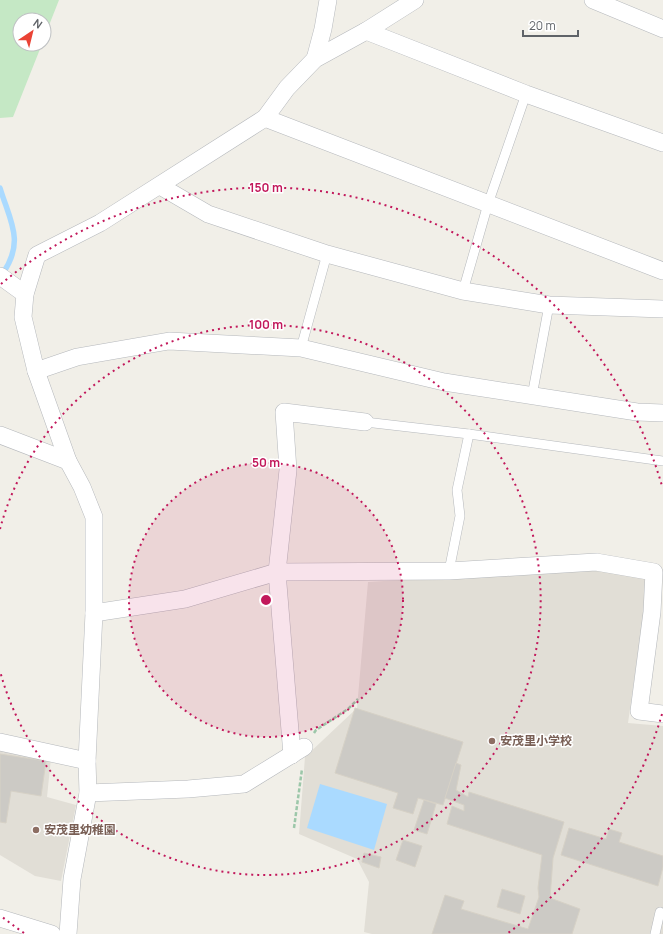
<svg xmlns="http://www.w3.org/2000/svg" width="663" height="934" viewBox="0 0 663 934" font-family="Manrope,'Noto Sans JP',sans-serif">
	<rect width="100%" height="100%" fill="#f1efe8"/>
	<g fill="#e1ded6">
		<path d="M593,568L644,575L648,582L628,723L663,726V934H372L364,932L369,882L357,859L299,834L305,757L357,708L368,582Z"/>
		<path d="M0,750L51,758L47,797L76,805L61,881L35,876L0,855Z"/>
	</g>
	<path fill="#c5e8c5" d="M0,0H59L44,38V20H20V44H42L13,117L0,118Z"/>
	<path fill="#aadaff" d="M320,784L387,804L374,850L307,828Z"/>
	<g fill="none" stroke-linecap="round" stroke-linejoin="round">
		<path stroke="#aadaff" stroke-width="5.5" d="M0,188C10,221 25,241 3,273"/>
	</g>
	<g fill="#cccac5" stroke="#d6d1c6">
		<path d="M355,708L463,742L443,805L418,798L413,814L393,808L398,793L335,773Z"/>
		<path d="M0,754L46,761L41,796L11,791L6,823L0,822Z"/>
		<path d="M456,763L461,765L456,790L468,797L469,792L564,822L553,858L550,898L580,909L572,934H432L445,895L464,901L461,909L528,929L539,897L538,888L542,855L447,824L452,806L464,811V805L445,798Z"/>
		<path d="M424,800L436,804L427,834L414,830Z"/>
		<path d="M569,828L606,839L609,829L622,833L619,842L663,856V867L658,886L561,855Z"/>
		<path d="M403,840L422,846L415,867L396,860Z"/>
		<path d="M364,853L381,857L379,868L362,862Z"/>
		<path d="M502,889L525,896L520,914L497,907Z"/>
	</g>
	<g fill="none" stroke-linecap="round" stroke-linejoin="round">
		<defs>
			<g id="lane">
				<path d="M463,291L488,204L526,94"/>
				<path d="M301,348L327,254"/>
				<path d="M532,396L549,305"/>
				<path d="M365,422L469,434L663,461"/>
				<path d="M449,571L460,516L457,490L469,434"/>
				<path d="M655,934L660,912"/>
			</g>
			<g id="street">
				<path d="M593,0L663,29"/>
				<path d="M366,31L526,94L663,143"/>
				<path d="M315,59L323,29L328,0"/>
				<path d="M265,118L663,271"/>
				<path d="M160,186L208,214L327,254L463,291L549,305L663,309"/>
				<path d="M0,276L25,294"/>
				<path d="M36,371L77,357L169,341L301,348L444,382L637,412L663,413"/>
				<path d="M0,435L68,461"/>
				<path d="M94,613L185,599L277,572L449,571L596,562L654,572L652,612L639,711L663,714"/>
				<path d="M0,742L87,761"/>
				<path d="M292,755L277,572L288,470L284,412L365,422"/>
				<path d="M88,793L188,789L244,784L304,747"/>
				<path d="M0,918L52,934"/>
				<path d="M68,934L72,879L88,793L87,761L94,613V517L82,487L68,461L36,371L23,317L25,294L37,255L100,223L265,118L287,88L315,59L366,31L415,0"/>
			</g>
		</defs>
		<use href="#lane" stroke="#b5b8bc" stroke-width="10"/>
		<use href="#street" stroke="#b5b8bc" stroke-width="18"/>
		<g stroke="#9cc7a9" stroke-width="2.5" stroke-dasharray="4 2" stroke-linecap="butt">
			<path d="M314,733L316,730L348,709L358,699"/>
			<path d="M294,828L302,769"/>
		</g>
		<use href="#lane" stroke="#fff" stroke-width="9"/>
		<use href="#street" stroke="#fff" stroke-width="17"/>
	</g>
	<circle cx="266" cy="600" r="137" fill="#c2185b" fill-opacity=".12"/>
	<g fill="none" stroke="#c2185b" stroke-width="2" stroke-dasharray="2 4">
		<circle cx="266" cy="600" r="137"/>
		<path d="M0 529A275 275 0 1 1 0 671"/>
		<path d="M662 714A412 412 0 0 1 508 933M24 933A412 412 0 0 1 1 916M1 284A412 412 0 0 1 662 486"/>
	</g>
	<g fill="#8d6e63" stroke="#fff" stroke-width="1.5">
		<circle cx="492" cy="741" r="4"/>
		<circle cx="36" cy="830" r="4"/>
	</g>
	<g text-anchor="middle" stroke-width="3" stroke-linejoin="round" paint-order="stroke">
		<g font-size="12" font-weight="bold" fill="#785e54" stroke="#fff" text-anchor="start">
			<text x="500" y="745">安茂里小学校</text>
			<text x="44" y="834">安茂里幼稚園</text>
		</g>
	</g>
	<circle cx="266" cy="600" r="6" fill="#c2185b" stroke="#fff" stroke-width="2"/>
	<g font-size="12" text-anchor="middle" font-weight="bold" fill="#c2185b" stroke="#fff" stroke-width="3" stroke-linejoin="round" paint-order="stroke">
		<text x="266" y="192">150 m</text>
		<text x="266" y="329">100 m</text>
		<text x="266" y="467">50 m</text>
	</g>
	<g transform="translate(32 32) rotate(35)"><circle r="19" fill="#ffffff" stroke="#bfc1c3"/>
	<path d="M0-3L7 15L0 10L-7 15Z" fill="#ea4335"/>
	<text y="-6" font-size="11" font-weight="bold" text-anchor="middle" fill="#5f6368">N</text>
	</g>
	<path d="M523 30v6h55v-6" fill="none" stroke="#5f6368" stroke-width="2"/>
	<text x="529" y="30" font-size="12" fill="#5f6368" stroke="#ffffff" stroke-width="3" paint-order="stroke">20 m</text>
</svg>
